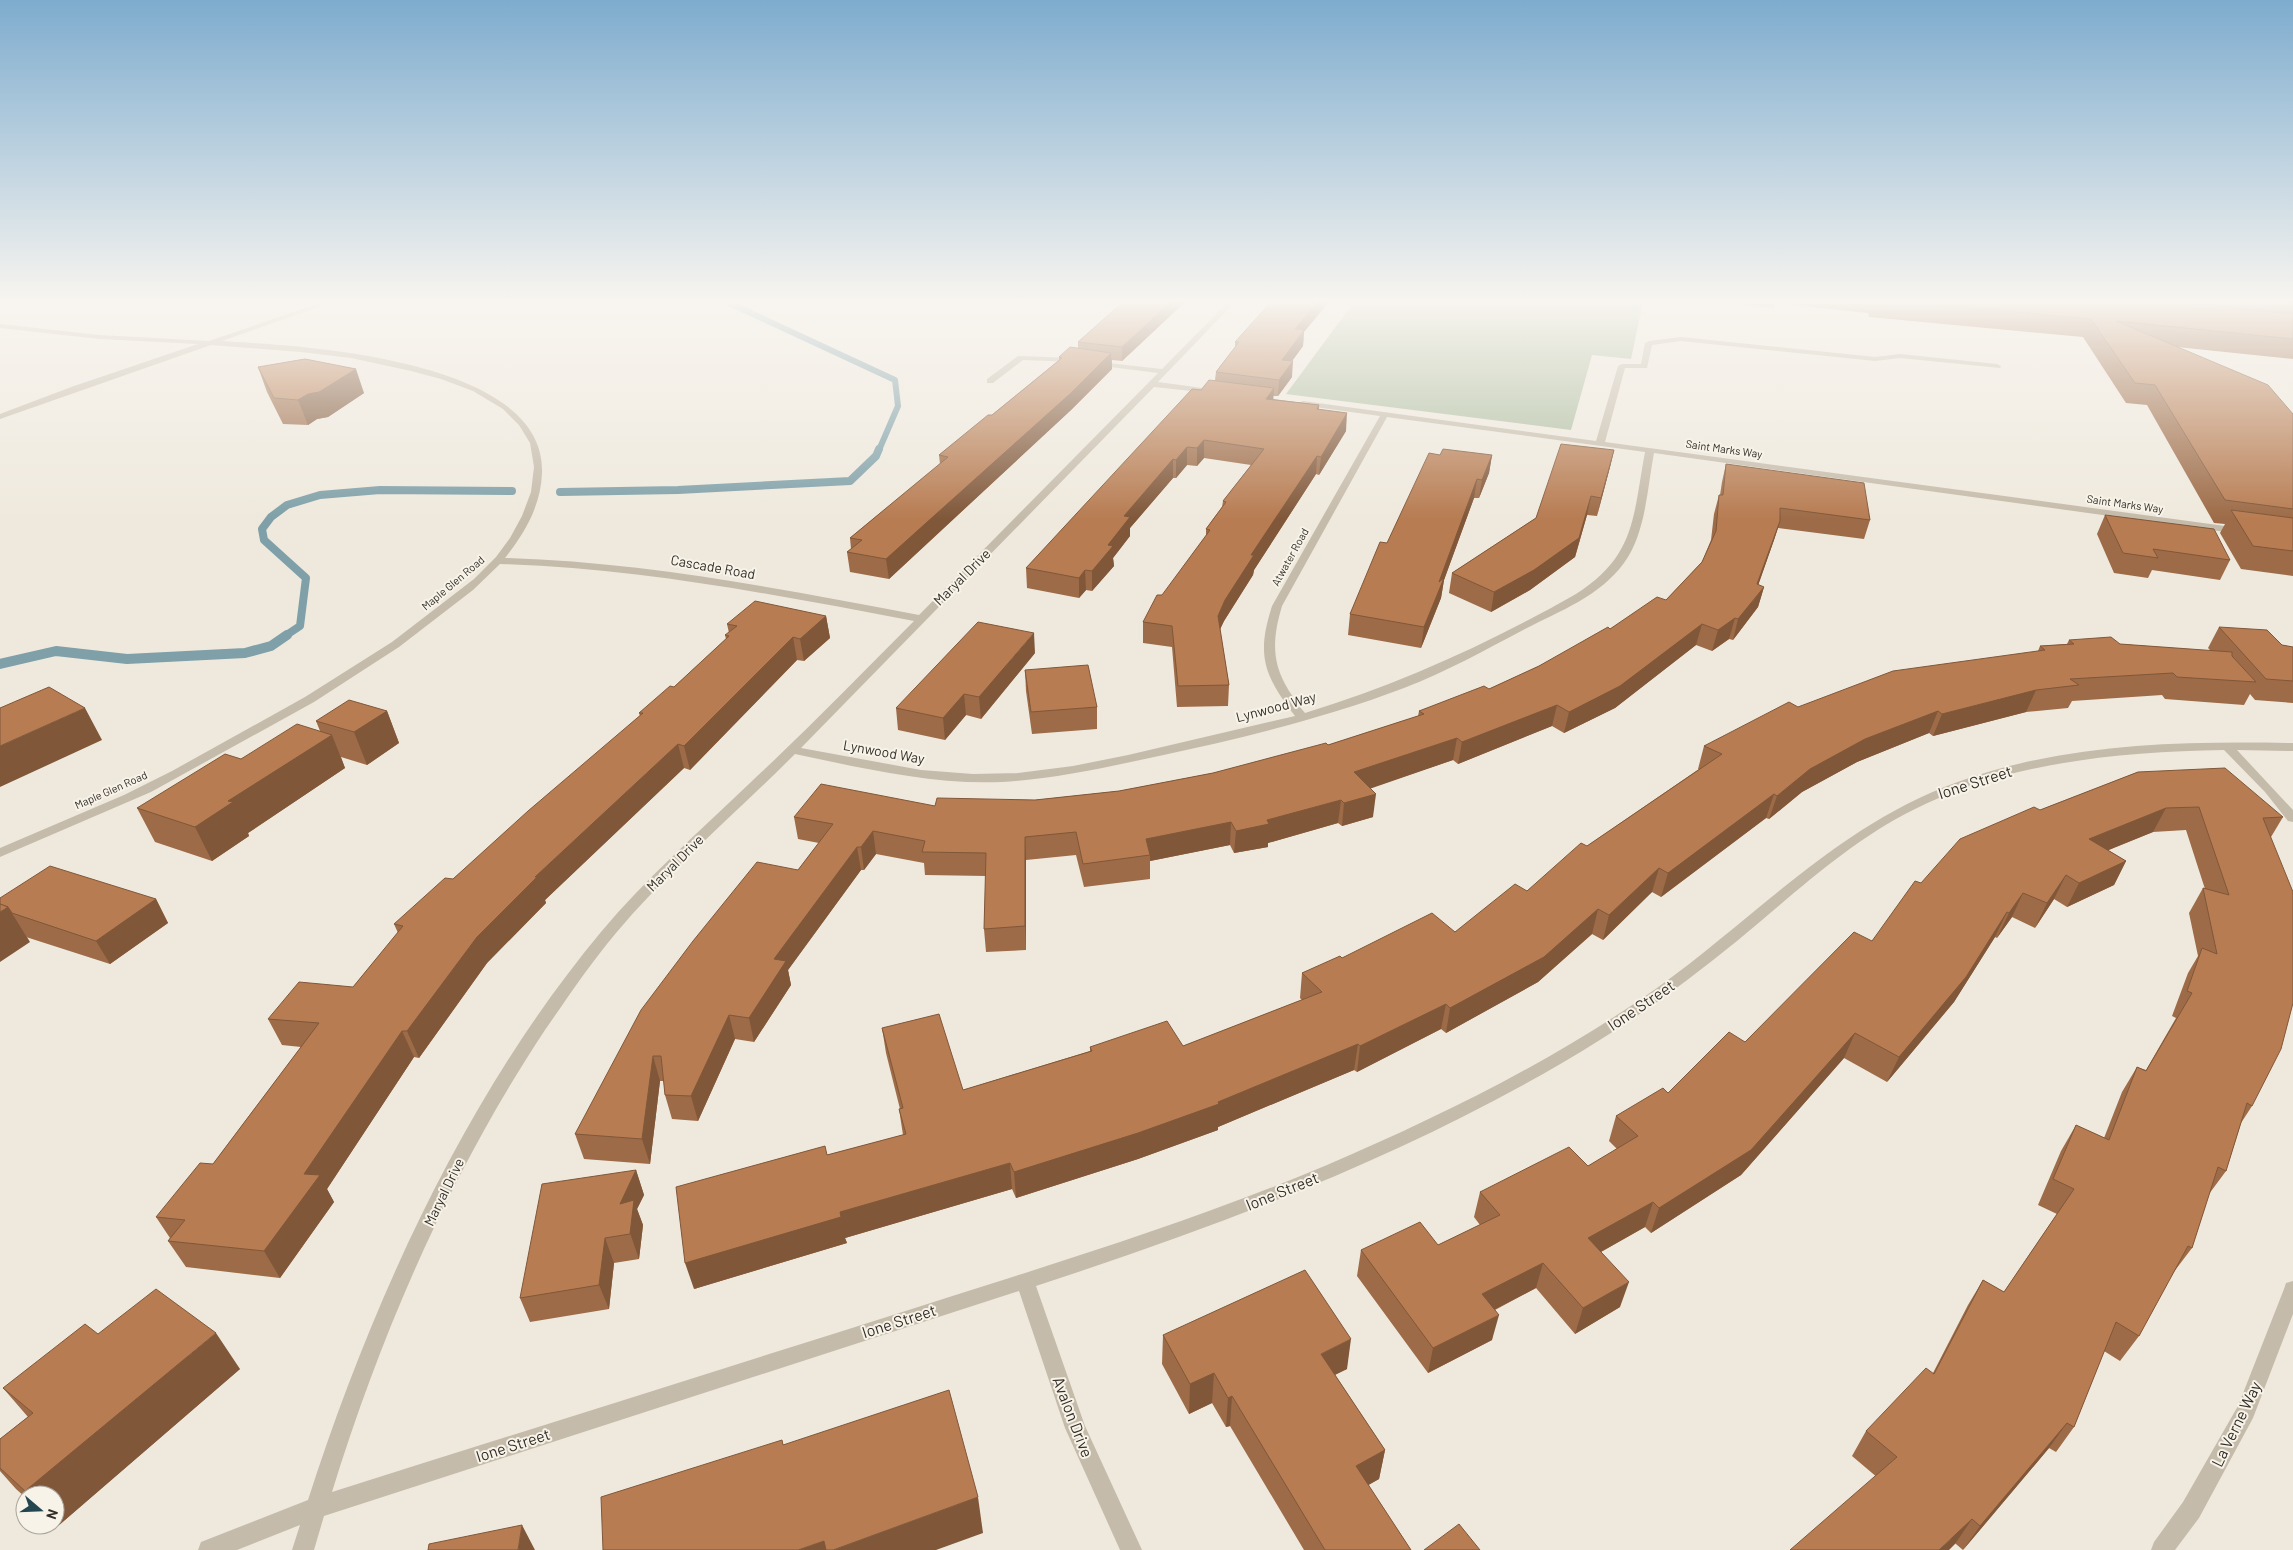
<svg xmlns="http://www.w3.org/2000/svg" width="2293" height="1550" viewBox="0 0 2293 1550" font-family="Barlow,sans-serif">
	<rect width="100%" height="100%" fill="#efe9dd"/>
	<path fill="#adbc9e" d="M1354,302H1643L1631,359L1592,355L1571,430L1286,394Z"/>
	<g fill="none" stroke-linecap="round" stroke-linejoin="round">
		<path stroke="#7fa0a8" stroke-width="6" d="M727,302L895,380L898,406L879,450"/>
		<g stroke="#7fa0a8" stroke-width="8">
			<path d="M560,492L678,490L850,481L876,456L879,449"/>
			<path d="M285,636L300,626L306,578L264,540L262,529L271,517L287,505L320,495L380,490L512,491"/>
		</g>
		<path stroke="#7fa0a8" stroke-width="10" d="M0,664L56,651L127,659L245,653L271,646L287,635"/>
		<g fill="#c5bbaa" fill-rule="evenodd">
			<path d="M323,302H333L222,341C302,346 546,358 542,473C541,505 525,533 505,558C645,562 781,589 919,615L1158,373L1094,365L1090,363L1091,361L1162,369L1228,302H1235L1158,382L1217,390L1221,392L1220,394L1154,387L801,748L921,770L973,774L1018,773L1073,766L1128,755L1295,716C1264,675 1256,656 1272,606L1380,416L1300,405L1299,403L1303,401L1596,441L1618,366L1622,364H1641L1645,343L1649,341L1681,337L1875,357L1900,354L1997,364L2001,366L2000,368L1900,358L1875,361L1681,341L1652,345L1647,368H1625L1605,442L2240,528L2245,531L2240,534L1654,453C1647,489 1646,533 1624,563C1600,596 1560,611 1525,629C1485,650 1446,672 1404,688C1325,718 1242,738 1159,756C1107,767 1055,779 1002,782C932,785 862,768 795,754C735,814 670,869 616,933C590,964 568,997 545,1030C451,1172 382,1330 332,1492C519,1433 706,1374 893,1315C1039,1268 1185,1225 1327,1165C1441,1116 1555,1060 1657,988C1756,917 1838,826 1955,783C2063,743 2180,741 2293,743V751L2237,750L2293,810V822L2288,821L2265,792L2224,750C2118,752 2009,762 1913,810C1847,843 1793,895 1737,941C1682,986 1624,1027 1562,1063C1396,1160 1219,1226 1036,1286L1085,1426L1142,1550H1120L1065,1428L1019,1291L324,1516L314,1550H292L300,1525L237,1550H198L201,1542L308,1500C372,1301 466,1094 601,932C646,878 700,831 751,782C807,730 860,675 914,621C776,595 640,568 500,564L473,590L399,647L314,702L151,792L0,857V848L124,795L172,771L305,697L392,642L474,579L496,557L510,538L522,516L531,492L534,467L530,443L519,425L503,409L473,391L441,379L411,371L351,358L301,352L211,345L0,419V414L74,386L198,344L100,339L0,328V324L100,335L209,341ZM1387,417L1645,452C1633,516 1636,556 1576,594C1490,643 1400,684 1305,713C1275,675 1268,653 1282,606Z"/>
			<path d="M1018,356L1074,358L1078,360L1074,362L1023,360L993,383H987V379Z"/>
			<path d="M2293,1281V1314L2253,1418L2199,1518L2175,1550H2151L2154,1542L2183,1502L2238,1406L2284,1289L2286,1283Z"/>
		</g>
	</g>
	<g fill="#9d6b47">
		<path d="M1123,302H1185L1122,361L1112,360V369L1071,410L889,579L850,572L847,552L851,549L850,538L940,464L939,455L992,415L1059,360V357L1078,348V342Z"/>
		<path d="M1744,302H2293V359L2177,347L2293,414V576L2241,569L2220,533L2225,524L2214,523L2147,405L2126,403L2083,337L1869,317L1868,313L1775,303L1774,308L1744,305Z"/>
		<path d="M1304,332L1303,346L1292,361V377L1278,396H1273V399L1319,405V410L1346,431L1319,475L1316,474L1254,570L1253,575L1224,621L1220,629L1229,685L1228,706L1177,707L1172,647L1143,643V622L1206,536V529L1222,507L1223,501L1251,465L1204,458L1197,466L1187,465L1176,478H1173L1130,528V536L1113,558L1114,566L1092,591L1086,590L1079,598L1027,588L1026,568L1201,390L1215,380L1216,372L1235,347V342Z"/>
		<path d="M258,367L364,393L328,417L317,419L308,425L283,424L267,392Z"/>
		<path d="M1614,450L1610,467L1597,516L1587,515L1575,557L1530,590L1491,612L1449,593L1452,573L1536,518Z"/>
		<path d="M1492,455L1489,473L1479,498H1474L1444,580L1441,598L1421,648L1348,635L1350,614L1387,543Z"/>
		<path d="M1726,464L1870,520L1864,539L1778,528L1774,540L1758,585L1764,587L1758,607L1733,640L1729,639L1712,651L1696,645L1615,708L1564,733L1552,726L1458,764L1453,760L1370,788L1373,817L1342,826L1338,823L1268,843V847L1234,853L1230,845L1150,861V879L1084,887L1076,855L1026,860V950L986,952L984,929L986,876L925,875L924,863L876,854L864,870H861L788,970L791,985L754,1042L735,1039L698,1121L672,1119L665,1095L664,1081H660L650,1164L584,1159L575,1134L798,870L819,843L798,839L794,817L935,806L1035,800L1119,791L1213,773L1328,745L1418,716L1419,711L1489,689L1539,666L1666,600L1702,562L1711,540L1714,514L1719,495H1720L1722,482Z"/>
		<path d="M2105,515L2230,560L2220,580L2152,570L2148,578L2114,573L2097,534Z"/>
		<path d="M826,616L830,638L804,661L797,660L690,770L684,768L545,900L546,903L487,963L419,1058L414,1057L327,1189L334,1202L280,1278L186,1267L168,1241L170,1238L156,1217L213,1164L301,1047L282,1045L268,1019L353,987L398,933L394,924L453,879L640,716L639,713L674,687L726,639L725,635L729,633L727,624Z"/>
		<path d="M2219,627L2282,645L2293,647V703L2255,700L2250,694L2244,705L2165,699L2162,695L2072,701L2068,708L2026,712L1933,736L1929,733L1857,762L1802,792L1769,819L1766,818L1661,897L1652,892L1603,940L1592,934L1538,982L1446,1033L1441,1029L1357,1072L1354,1070L1218,1127V1130L1138,1159L1016,1198L1012,1189L845,1238L847,1243L694,1289L827,1155L903,1135L899,1109H900L886,1053L882,1028L963,1090L1090,1051V1047L1183,1046L1302,1000L1300,998L1302,973L1342,958L1455,932L1527,891L1587,846L1699,769H1698L1704,746L1798,707L2038,651L2040,646L2067,644L2069,640L2211,651L2208,648Z"/>
		<path d="M1035,653L981,719L966,715L945,740L898,730L896,708Z"/>
		<path d="M1025,670L1097,707V729L1032,734L1026,691Z"/>
		<path d="M387,711L399,743L367,765L341,757L345,768L248,833L249,836L212,861L155,842L137,808L241,759L320,731L316,721Z"/>
		<path d="M2138,772L2283,817L2271,837L2252,1106L2241,1123L2226,1171L2209,1194L2192,1248L2173,1273L2139,1336L2120,1361L2104,1351L2074,1427L2056,1452L2049,1448L1963,1550L1852,1456L1866,1431L1933,1373L1968,1305L1983,1280L2004,1292L2057,1214L2038,1205L2061,1151L2076,1125L2104,1138L2122,1092L2137,1067L2146,1070L2176,1018L2172,1016L2188,973L2198,956L2189,913L2203,888L2205,889L2186,830L2153,832L2108,850L2126,861L2114,885L2067,907L2054,899L2035,928L2012,917L1997,938L1995,937L1954,1002L1887,1082L1844,1058L1741,1175L1651,1233L1645,1227L1601,1252L1620,1307L1575,1334L1536,1288L1495,1310L1492,1340L1428,1373L1357,1276L1361,1250L1438,1245L1480,1225L1474,1217L1480,1192L1588,1166L1617,1149L1609,1141L1616,1116L1668,1093L1745,1042L1872,941L1921,883L2040,810Z"/>
		<path d="M0,898L156,899L168,923L110,964L26,937L30,942Z"/>
		<path d="M636,1170L644,1195L637,1209L643,1225L639,1259L614,1263L609,1309L530,1322L520,1298Z"/>
		<path d="M98,1334L240,1369L58,1526L55,1523V1495H25V1497L16,1489L0,1471V1439L28,1417L3,1388Z"/>
		<path d="M1163,1335L1347,1369L1335,1375L1385,1450L1379,1479L1368,1485L1411,1550H1304L1230,1426L1226,1427L1212,1403L1189,1414L1162,1364Z"/>
	</g>
	<g fill="#805739">
		<path d="M1171,302H1185L1122,361V347Z"/>
		<path d="M1317,302H1329L1304,332L1303,346L1281,376L1282,360L1295,329Z"/>
		<path d="M1111,353L1112,369L1071,410L889,579L886,559Z"/>
		<path d="M1293,361L1292,377L1278,396L1279,380Z"/>
		<path d="M356,369L364,393L328,417L317,419L308,425L298,400L308,394Z"/>
		<path d="M1274,388L1273,405L1266,399Z"/>
		<path d="M1347,413L1346,431L1319,475L1321,457Z"/>
		<path d="M1204,440V458L1197,466V448Z"/>
		<path d="M1187,447V465L1176,478V460Z"/>
		<path d="M1614,450L1610,467L1597,516L1601,498Z"/>
		<path d="M1492,455L1489,473L1479,498L1482,480Z"/>
		<path d="M1317,456L1316,474L1254,570L1253,575L1224,621L1217,636L1218,616L1225,600L1251,555Z"/>
		<path d="M1173,459V478L1130,528V536L1113,558L1114,566L1092,591V571L1124,516Z"/>
		<path d="M1477,479L1474,498L1444,580L1441,598L1421,648L1424,627L1439,582Z"/>
		<path d="M1591,496L1587,515L1575,557L1530,590L1491,612L1494,592Z"/>
		<path d="M1780,521L1774,540L1752,603L1764,587L1758,607L1733,640L1738,619L1757,584Z"/>
		<path d="M1085,570L1086,590L1079,598V578Z"/>
		<path d="M826,616L830,638L804,661L800,639Z"/>
		<path d="M1735,618L1729,639L1712,651L1718,630Z"/>
		<path d="M1702,624L1696,645L1615,708L1564,733L1569,712Z"/>
		<path d="M1034,633L1035,653L981,719L979,697Z"/>
		<path d="M793,637L797,660L690,770L684,746Z"/>
		<path d="M2036,690L2026,712L1933,736L1942,714Z"/>
		<path d="M964,694L966,715L945,740L943,718Z"/>
		<path d="M1557,705L1552,726L1458,764L1462,742Z"/>
		<path d="M85,708L102,740L0,787V746Z"/>
		<path d="M387,711L399,743L367,765L354,732Z"/>
		<path d="M1938,711L1929,733L1857,762L1802,792L1769,819L1777,796L1810,769L1865,739Z"/>
		<path d="M332,735L345,768L248,833L249,836L212,861L195,827L228,801Z"/>
		<path d="M1457,738L1453,760L1352,795L1354,772Z"/>
		<path d="M678,744L684,768L545,900L546,903L487,963L419,1058L407,1031L477,937L535,877Z"/>
		<path d="M1376,794L1373,817L1342,826L1344,803Z"/>
		<path d="M1774,794L1766,818L1661,897L1668,873Z"/>
		<path d="M1341,800L1338,823L1268,843V847L1234,853L1236,831L1267,820Z"/>
		<path d="M2166,808L2153,832L2077,863L2089,839Z"/>
		<path d="M1231,822L1230,845L1150,861V855L1146,839Z"/>
		<path d="M873,831L876,854L864,870L861,847Z"/>
		<path d="M1025,837L1026,860V950L1025,926Z"/>
		<path d="M857,847L861,870L788,970L791,985L754,1042L749,1018L774,959Z"/>
		<path d="M2126,861L2114,885L2067,907L2079,883Z"/>
		<path d="M1659,868L1652,892L1603,940L1609,915Z"/>
		<path d="M2066,875L2054,899L2035,928L2047,903Z"/>
		<path d="M2023,893L2012,917L1997,938L2009,913Z"/>
		<path d="M156,899L168,923L110,964L96,941Z"/>
		<path d="M8,907L30,942L0,962V912Z"/>
		<path d="M1598,909L1592,934L1538,982L1446,1033L1450,1008Z"/>
		<path d="M2007,912L1995,937L1954,1002L1887,1082L1899,1057Z"/>
		<path d="M1446,1004L1441,1029L1357,1072L1360,1046Z"/>
		<path d="M729,1015L735,1039L698,1121L691,1096Z"/>
		<path d="M402,1031L414,1057L327,1189L334,1202L280,1278L264,1251L304,1174Z"/>
		<path d="M1855,1033L1844,1058L1741,1175L1651,1233L1659,1208Z"/>
		<path d="M1358,1044L1354,1070L1218,1127V1130L1138,1159L1016,1198L1014,1172L1218,1102Z"/>
		<path d="M653,1056L660,1081L650,1164L642,1139Z"/>
		<path d="M1010,1163L1012,1189L845,1238L847,1243L694,1289L685,1263L840,1212Z"/>
		<path d="M636,1170L644,1195L637,1209L643,1225L639,1259L620,1204Z"/>
		<path d="M1653,1202L1645,1227L1581,1263L1588,1238Z"/>
		<path d="M605,1238L614,1263L609,1309L599,1285Z"/>
		<path d="M1543,1263L1536,1288L1476,1319L1482,1294Z"/>
		<path d="M1629,1282L1620,1307L1575,1334L1583,1308Z"/>
		<path d="M1499,1315L1492,1340L1428,1373L1433,1348Z"/>
		<path d="M216,1333L240,1369L58,1526L55,1523V1495H30L25,1491Z"/>
		<path d="M1351,1339L1347,1369L1317,1383L1321,1354Z"/>
		<path d="M1214,1373L1212,1403L1189,1414L1190,1384Z"/>
		<path d="M1232,1396L1230,1426L1226,1427L1228,1398Z"/>
		<path d="M2067,1423L2049,1448L1963,1550L1980,1526Z"/>
		<path d="M1385,1450L1379,1479L1351,1495L1356,1466Z"/>
		<path d="M978,1497L983,1533L936,1550H833Z"/>
		<path d="M1972,1519L1955,1544L1949,1550H1939Z"/>
		<path d="M522,1525L535,1550H518Z"/>
		<path d="M824,1541L827,1550H798Z"/>
	</g>
	<g fill="#b77c52" stroke="#805739">
		<path d="M1123,302H1171L1122,347L1078,342Z"/>
		<path d="M1271,302H1317L1295,329L1304,330L1282,360L1293,361L1279,380L1216,372L1239,342H1235Z"/>
		<path d="M1909,302H2171L2293,314V339L2116,321L2268,385L2293,414V509L2225,500L2155,385L2135,383L2091,319Z"/>
		<path d="M2242,302H2293V307Z"/>
		<path d="M1070,347L1111,353L1071,393L886,559L847,552L862,540L850,538L948,457L939,455L988,415H992L1062,358L1059,357Z"/>
		<path d="M305,359L356,369L319,392L308,394L298,400L274,398L258,367Z"/>
		<path d="M1209,380L1274,388L1266,399L1319,405L1317,409L1347,413L1321,457L1317,456L1251,555H1254L1225,600L1218,616L1229,685L1178,686L1172,626L1143,622L1157,595H1162L1210,530L1206,529L1226,502L1223,501L1264,449L1204,440L1197,448L1187,447L1176,460L1173,459L1124,516L1130,517L1108,545L1113,546L1092,571L1085,570L1079,578L1026,568L1192,389L1201,390Z"/>
		<path d="M1561,444L1614,450L1601,498L1591,496L1579,538L1534,570L1494,592L1452,573L1536,518Z"/>
		<path d="M1443,449L1492,455L1482,480L1477,479L1439,582L1444,578L1424,627L1350,614L1380,542L1387,543L1429,453L1440,455Z"/>
		<path d="M1726,464L1864,483L1870,520L1780,508V521L1757,584L1764,587L1738,619L1735,618L1718,630L1702,624L1620,686L1569,712L1557,705L1462,742L1457,738L1354,772L1376,794L1344,803L1341,800L1267,820L1269,824L1236,831L1231,822L1146,839L1150,855L1083,864L1076,832L1025,837V926L984,929L986,853L922,852L925,841L873,831L861,847H857L774,959L786,961L749,1018L729,1015L691,1096L665,1095L661,1056H653L642,1139L575,1134L641,1010L693,941L757,862L798,870L833,824L794,817L821,784L935,806L937,798L1035,800L1119,791L1213,773L1326,743L1328,745L1424,714L1419,711L1484,686L1489,689L1539,666L1608,627L1610,629L1657,597L1666,600L1702,562L1716,531L1719,495H1723Z"/>
		<path d="M2231,510L2293,518V551L2253,546Z"/>
		<path d="M2105,515L2214,529L2230,560L2153,549L2158,558L2123,553Z"/>
		<path d="M755,601L826,616L800,639L793,637L684,746L678,744L535,877H537L477,937L407,1031H402L304,1174L320,1175L264,1251L168,1241L185,1220L156,1217L200,1163L213,1164L319,1023L268,1019L299,982L353,987L403,926L394,924L445,878L453,879L528,811L643,713H639L670,686L674,687L729,636L725,635L737,626L727,624Z"/>
		<path d="M978,622L1034,633L979,697L964,694L943,718L896,708Z"/>
		<path d="M2219,627L2267,630L2282,645L2293,647V681L2266,679Z"/>
		<path d="M2111,637L2120,644L2232,652V656L2256,682L2177,677L2173,673L2070,679L2079,685L2036,690L1942,714L1938,711L1865,739L1810,769L1777,796L1774,794L1668,873L1659,868L1609,915L1598,909L1544,957L1450,1008L1446,1004L1360,1046L1358,1044L1218,1102L1219,1104L1138,1133L1014,1172L1010,1163L840,1212L841,1217L685,1263L676,1187L825,1146L827,1155L906,1134L899,1109L903,1108L882,1028L939,1014L963,1090L1092,1051L1090,1047L1167,1021L1183,1046L1322,992L1302,973L1340,956L1342,958L1432,913L1455,932L1515,884L1527,891L1581,843L1587,846L1722,754L1704,746L1789,702L1798,707L1893,671L2045,650L2040,646L2074,644L2069,640Z"/>
		<path d="M1088,665L1097,707L1031,712L1025,670Z"/>
		<path d="M49,687L85,708L0,746V708Z"/>
		<path d="M349,700L387,711L354,732L316,721Z"/>
		<path d="M297,724L332,735L228,801L233,802L195,827L137,808L225,754L241,759Z"/>
		<path d="M2225,768L2283,817L2263,818L2293,892V1003L2281,1049L2252,1106L2247,1103L2226,1171L2218,1167L2192,1248L2188,1246L2139,1336L2116,1322L2074,1427L2067,1423L1980,1526L1972,1519L1939,1550H1790L1897,1457L1866,1431L1926,1368L1934,1374L1983,1280L2004,1292L2074,1189L2053,1179L2076,1125L2109,1140L2137,1067L2146,1071L2192,993L2187,991L2202,948L2217,954L2203,888L2229,895L2199,807L2166,808L2089,839L2126,861L2079,883L2066,875L2047,903L2023,893L2009,913L2007,912L1966,977L1899,1057L1855,1033L1751,1150L1659,1208L1653,1202L1588,1238L1629,1282L1583,1308L1543,1263L1482,1294L1499,1315L1433,1348L1361,1250L1420,1222L1438,1245L1500,1215L1480,1192L1569,1147L1588,1166L1638,1136L1616,1116L1663,1088L1668,1093L1729,1032L1745,1042L1854,932L1872,941L1915,881L1921,883L1960,839L2034,807L2040,810L2138,772Z"/>
		<path d="M50,866L156,899L96,941L12,913L8,907L0,904V898Z"/>
		<path d="M0,904L8,907L0,912Z"/>
		<path d="M636,1170L620,1204L634,1200L630,1234L605,1238L599,1285L520,1298L542,1184Z"/>
		<path d="M1305,1270L1351,1339L1321,1354L1385,1450L1356,1466L1411,1550H1325L1232,1396L1228,1398L1214,1373L1190,1384L1163,1335Z"/>
		<path d="M156,1289L216,1333L25,1491L0,1468V1439L33,1413L3,1388L85,1324L98,1334Z"/>
		<path d="M949,1390L978,1497L833,1550H826L824,1541L798,1550H603L601,1497L782,1440L783,1445Z"/>
		<path d="M1459,1524L1480,1550H1424Z"/>
		<path d="M522,1525L518,1550H428L429,1544Z"/>
	</g>
	<linearGradient id="sky" x2="0" y2="1"><stop stop-color="#7eacce"/><stop offset="0.58" stop-color="#f8f5f0"/><stop offset="1" stop-color="#f8f5f0" stop-opacity="0"/></linearGradient>
	<rect width="2293" height="519" fill="url(#sky)"/>
	<g text-anchor="middle" stroke-width="4" stroke-linejoin="round" paint-order="stroke">
		<g font-size="11" fill="#342e29" stroke="#f7f3e8">
			<text transform="translate(1724 449) rotate(8)" y="4">Saint Marks Way</text>
			<text transform="translate(2125 504) rotate(8)" y="4">Saint Marks Way</text>
			<text transform="translate(1290 557) rotate(-61)" y="4">Atwater Road</text>
			<text transform="translate(453 583) rotate(-40)" y="4">Maple Glen Road</text>
			<text transform="translate(111 790) rotate(-24)" y="4">Maple Glen Road</text>
		</g>
		<g font-size="14" fill="#342e29" stroke="#f7f3e8">
			<text transform="translate(713 567) rotate(10)" y="5">Cascade Road</text>
			<text transform="translate(962 577) rotate(-45)" y="5">Maryal Drive</text>
			<text transform="translate(1276 707) rotate(-15)" y="5">Lynwood Way</text>
			<text transform="translate(884 752) rotate(10)" y="5">Lynwood Way</text>
			<text transform="translate(675 863) rotate(-45)" y="5">Maryal Drive</text>
			<text transform="translate(444 1192) rotate(-64)" y="5">Maryal Drive</text>
		</g>
		<g font-size="16" fill="#342e29" stroke="#f7f3e8">
			<text transform="translate(1975 782) rotate(-18)" y="6">Ione Street</text>
			<text transform="translate(1641 1005) rotate(-34)" y="6">Ione Street</text>
			<text transform="translate(1282 1191) rotate(-22)" y="6">Ione Street</text>
			<text transform="translate(899 1321) rotate(-18)" y="6">Ione Street</text>
			<text transform="translate(1073 1417) rotate(69)" y="6">Avalon Drive</text>
			<text transform="translate(2236 1424) rotate(-64)" y="6">La Verne Way</text>
			<text transform="translate(513 1445) rotate(-18)" y="6">Ione Street</text>
		</g>
	</g>
	<g transform="translate(40 1510) rotate(109)"><circle r="24" fill="#f7f3e8" stroke="#a9a49c"/>
	<path d="M0-4L9 19L0 12L-9 19Z" fill="#234650"/>
	<text y="-8" font-size="14" font-weight="bold" text-anchor="middle" fill="#342e29">N</text>
	</g>
</svg>
